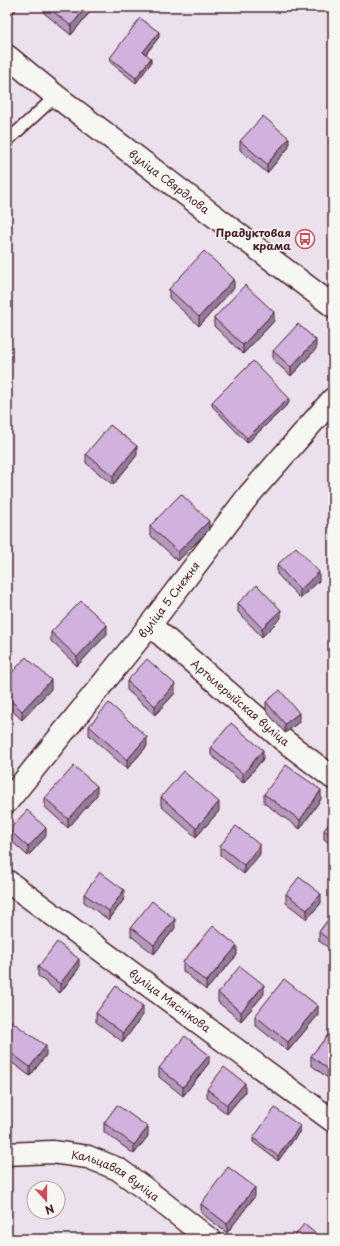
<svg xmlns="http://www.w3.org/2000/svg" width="340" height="1246" viewBox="0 0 340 1246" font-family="'Playpen Sans',sans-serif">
	<rect width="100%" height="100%" fill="#ebe1ec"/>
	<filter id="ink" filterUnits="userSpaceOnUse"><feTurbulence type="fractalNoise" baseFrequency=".025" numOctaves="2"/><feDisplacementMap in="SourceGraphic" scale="8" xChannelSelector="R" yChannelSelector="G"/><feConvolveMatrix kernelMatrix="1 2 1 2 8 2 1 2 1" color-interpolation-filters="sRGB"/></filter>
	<g filter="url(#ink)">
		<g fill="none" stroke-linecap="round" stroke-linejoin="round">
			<defs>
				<g id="lane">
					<path d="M7,9L10,7"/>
					<path d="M7,141L56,96"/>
				</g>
				<g id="street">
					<path id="s1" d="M150,625L282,739L333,778"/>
					<path id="s2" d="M7,802L150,625L249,495L333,399"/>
					<path id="s3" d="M7,881L333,1121"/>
					<path id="s4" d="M7,1154L52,1152L88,1157L118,1169L144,1188L209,1239"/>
				</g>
				<g id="secondary">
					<path id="s5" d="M7,56L56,96L333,306"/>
				</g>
			</defs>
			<use href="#lane" stroke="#4a1f2b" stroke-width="14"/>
			<use href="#street" stroke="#4a1f2b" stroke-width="25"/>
			<use href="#secondary" stroke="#4a1f2b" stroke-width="25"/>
			<use href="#lane" stroke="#f6f6f2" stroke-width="11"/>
			<use href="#street" stroke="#f6f6f2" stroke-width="22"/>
			<use href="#secondary" stroke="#f6f6f2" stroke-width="22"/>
		</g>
		<g fill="#b498be" stroke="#4a1f2b">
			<path d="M44,7H94L71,35L44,13Z"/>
			<path d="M244,7H252L248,11Z"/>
			<path d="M159,37L146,54L151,63L136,83L110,62V58Z"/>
			<path d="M240,141L289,147L267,173L240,150Z"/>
			<path d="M234,288L199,326L169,298V289Z"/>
			<path d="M214,318L274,321L243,354L214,326Z"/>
			<path d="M316,349L291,376L273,360V351Z"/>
			<path d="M212,402L289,403L247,443L212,406Z"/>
			<path d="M86,454L137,455L113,485L86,463Z"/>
			<path d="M150,526L209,530L178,561L150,535Z"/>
			<path d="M277,565L319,581L300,598L277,574Z"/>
			<path d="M238,603L281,618L262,637L238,612Z"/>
			<path d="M51,632L107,634L77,666L51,641Z"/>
			<path d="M7,678L51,689L22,720L7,706Z"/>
			<path d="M127,681L175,693L155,715L127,690Z"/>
			<path d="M266,702L299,722L285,733L266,711Z"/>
			<path d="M89,726L147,746L127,769L89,735Z"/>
			<path d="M211,747L263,759L243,783L211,755Z"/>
			<path d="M264,794L321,799L300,829L264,803Z"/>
			<path d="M97,795L68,828L45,807V798Z"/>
			<path d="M161,797L219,811L196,837L161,806Z"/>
			<path d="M333,820V846L324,839V830Z"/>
			<path d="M9,830L46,836L28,856L9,839Z"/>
			<path d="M220,846L260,854L244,874L220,855Z"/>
			<path d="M84,894L124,899L109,920L84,902Z"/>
			<path d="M286,894L321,903L307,919L286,903Z"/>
			<path d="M333,913V951L319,941V932Z"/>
			<path d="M131,927L175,928L154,954L131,936Z"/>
			<path d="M237,955L206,990L183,971V962Z"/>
			<path d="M38,967L79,968L60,993L38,976Z"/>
			<path d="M218,993L264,994L241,1021L218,1002Z"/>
			<path d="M96,1013L143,1015L123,1042L96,1022Z"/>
			<path d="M318,1015L288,1051L255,1025V1016Z"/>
			<path d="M7,1027L46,1055L30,1076L7,1059Z"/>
			<path d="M333,1029V1082L311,1065V1056Z"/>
			<path d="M209,1063L183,1096L159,1077V1068Z"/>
			<path d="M207,1089L245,1092L227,1114L207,1098Z"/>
			<path d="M104,1123L148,1136L134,1154L104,1132Z"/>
			<path d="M300,1131L278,1161L253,1142V1138Z"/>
			<path d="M333,1174V1188L330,1186V1177Z"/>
			<path d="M255,1196L227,1233L201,1213V1204Z"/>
		</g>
		<g fill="#927c9b" stroke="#4a1f2b">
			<path d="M86,7H94L71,35V26Z"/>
			<path d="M248,7H252L248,11Z"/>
			<path d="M159,32V37L143,57V52Z"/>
			<path d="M151,58V63L136,83V78Z"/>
			<path d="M289,138V147L267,173V164Z"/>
			<path d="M234,279V288L199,326V317Z"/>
			<path d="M274,312V321L243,354V345Z"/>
			<path d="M316,340V349L291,376V367Z"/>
			<path d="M289,398V403L247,443V438Z"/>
			<path d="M137,446V455L113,485V476Z"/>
			<path d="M209,521V530L178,561V552Z"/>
			<path d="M319,572V581L300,598V590Z"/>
			<path d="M281,610V618L262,637V628Z"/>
			<path d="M107,625V634L77,666V657Z"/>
			<path d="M51,680V689L22,720V711Z"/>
			<path d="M175,684V693L155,715V706Z"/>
			<path d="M299,713V722L285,733V724Z"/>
			<path d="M147,737V746L127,769V760Z"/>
			<path d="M263,750V759L243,783V774Z"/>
			<path d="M97,786V795L68,828V819Z"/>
			<path d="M321,790V799L300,829V820Z"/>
			<path d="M219,802V811L196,837V828Z"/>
			<path d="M46,828V836L28,856V847Z"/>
			<path d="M260,845V854L244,874V865Z"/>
			<path d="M124,890V899L109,920V911Z"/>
			<path d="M321,894V903L307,919V910Z"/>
			<path d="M175,919V928L154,954V945Z"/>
			<path d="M237,946V955L206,990V982Z"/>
			<path d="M79,959V968L60,993V984Z"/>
			<path d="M264,985V994L241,1021V1012Z"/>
			<path d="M143,1006V1015L123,1042V1033Z"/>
			<path d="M318,1006V1015L288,1051V1042Z"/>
			<path d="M46,1046V1055L30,1076V1067Z"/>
			<path d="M209,1055V1063L183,1096V1087Z"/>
			<path d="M245,1083V1092L227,1114V1105Z"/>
			<path d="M300,1126V1131L278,1161V1156Z"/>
			<path d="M148,1127V1136L134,1154V1145Z"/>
			<path d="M255,1187V1196L227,1233V1224Z"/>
		</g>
		<g fill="#d1b1dd" stroke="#4a1f2b">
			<path d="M48,7H86L71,26Z"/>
			<path d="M140,18L159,32L143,52L151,58L136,78L110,58Z"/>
			<path d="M263,116L289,138L267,164L240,141Z"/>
			<path d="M204,251L234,279L199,317L169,289Z"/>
			<path d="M245,285L274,312L243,345L214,318Z"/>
			<path d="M298,324L316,340L291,367L273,351Z"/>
			<path d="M253,361L289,398L247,438L212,402Z"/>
			<path d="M110,425L137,446L113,476L86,454Z"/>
			<path d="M181,494L209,521L178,552L150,526Z"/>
			<path d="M296,547L319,572L300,590L277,565Z"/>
			<path d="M257,585L281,610L262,628L238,603Z"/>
			<path d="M81,601L107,625L77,657L51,632Z"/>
			<path d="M26,657L51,680L22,711L7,697V678Z"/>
			<path d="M147,659L175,684L155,706L127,681Z"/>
			<path d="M280,690L299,713L285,724L266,702Z"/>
			<path d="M109,703L147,737L127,760L89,726Z"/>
			<path d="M231,723L263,750L243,774L211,747Z"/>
			<path d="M286,765L321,790L300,820L264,794Z"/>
			<path d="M74,766L97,786L68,819L45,798Z"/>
			<path d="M183,771L219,802L196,828L161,797Z"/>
			<path d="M27,810L46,828L28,847L9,830Z"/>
			<path d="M333,820V837L324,830Z"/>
			<path d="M236,826L260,845L244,865L220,846Z"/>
			<path d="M100,872L124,890L109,911L84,894Z"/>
			<path d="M299,877L321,894L307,910L286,894Z"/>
			<path d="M152,901L175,919L154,945L131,927Z"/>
			<path d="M333,913V943L319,932Z"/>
			<path d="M213,926L237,946L206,982L183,962Z"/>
			<path d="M57,942L79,959L60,984L38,967Z"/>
			<path d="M240,966L264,985L241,1012L218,993Z"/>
			<path d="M284,979L318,1006L288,1042L255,1016Z"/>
			<path d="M116,986L143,1006L123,1033L96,1013Z"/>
			<path d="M11,1021L46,1046L30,1067L7,1050V1027Z"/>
			<path d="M333,1029V1073L311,1056Z"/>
			<path d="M185,1036L209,1055L183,1087L159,1068Z"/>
			<path d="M224,1067L245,1083L227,1105L207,1089Z"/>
			<path d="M117,1105L148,1127L134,1145L104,1123Z"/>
			<path d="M275,1108L300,1126L278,1156L253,1138Z"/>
			<path d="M228,1167L255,1187L227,1224L201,1204Z"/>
			<path d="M333,1174V1179L330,1177Z"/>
			<path d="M304,1224L322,1239H292Z"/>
		</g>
	</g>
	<defs>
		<symbol id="bus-ring" viewBox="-11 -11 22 22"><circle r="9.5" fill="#f6f6f2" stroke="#d1495b" stroke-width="1.5"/><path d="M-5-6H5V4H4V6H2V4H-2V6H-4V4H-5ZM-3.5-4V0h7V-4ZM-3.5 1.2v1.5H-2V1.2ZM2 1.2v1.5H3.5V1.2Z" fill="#d1495b"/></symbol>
	</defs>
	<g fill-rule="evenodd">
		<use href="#bus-ring" x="294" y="228" width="22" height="22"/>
	</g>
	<g text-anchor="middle" stroke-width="3" stroke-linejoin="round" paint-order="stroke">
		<g font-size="11" fill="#4a1f2b" stroke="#f6f6f2">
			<text dy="4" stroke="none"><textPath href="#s5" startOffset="205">вуліца Свярдлова</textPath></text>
			<text dy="4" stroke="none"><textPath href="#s2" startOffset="259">вуліца 5 Снежня</textPath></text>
			<text dy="4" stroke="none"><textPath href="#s1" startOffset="119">Артылерыйская вуліца</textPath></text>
			<text dy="4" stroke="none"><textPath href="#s3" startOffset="202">вуліца Мяснікова</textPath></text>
			<text dy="4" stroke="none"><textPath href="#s4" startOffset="114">Кальцавая вуліца</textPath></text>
		</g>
		<g font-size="11" font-weight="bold" fill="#4a1f2b" stroke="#f6f6f2" text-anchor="end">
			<text x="291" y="237">Прадуктовая<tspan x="291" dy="13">крама</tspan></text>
		</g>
	</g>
	<rect width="340" height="1246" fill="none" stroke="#f6f6f2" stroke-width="24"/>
	<rect x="12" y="12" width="316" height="1222" fill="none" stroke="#4a1f2b" stroke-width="1.5" filter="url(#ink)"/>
	<g transform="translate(46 1200) rotate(159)"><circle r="19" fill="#f6f6f2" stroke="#b1a0a2"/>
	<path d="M0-3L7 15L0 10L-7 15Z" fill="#d1495b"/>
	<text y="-6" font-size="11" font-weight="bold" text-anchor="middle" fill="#4a1f2b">N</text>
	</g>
</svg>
